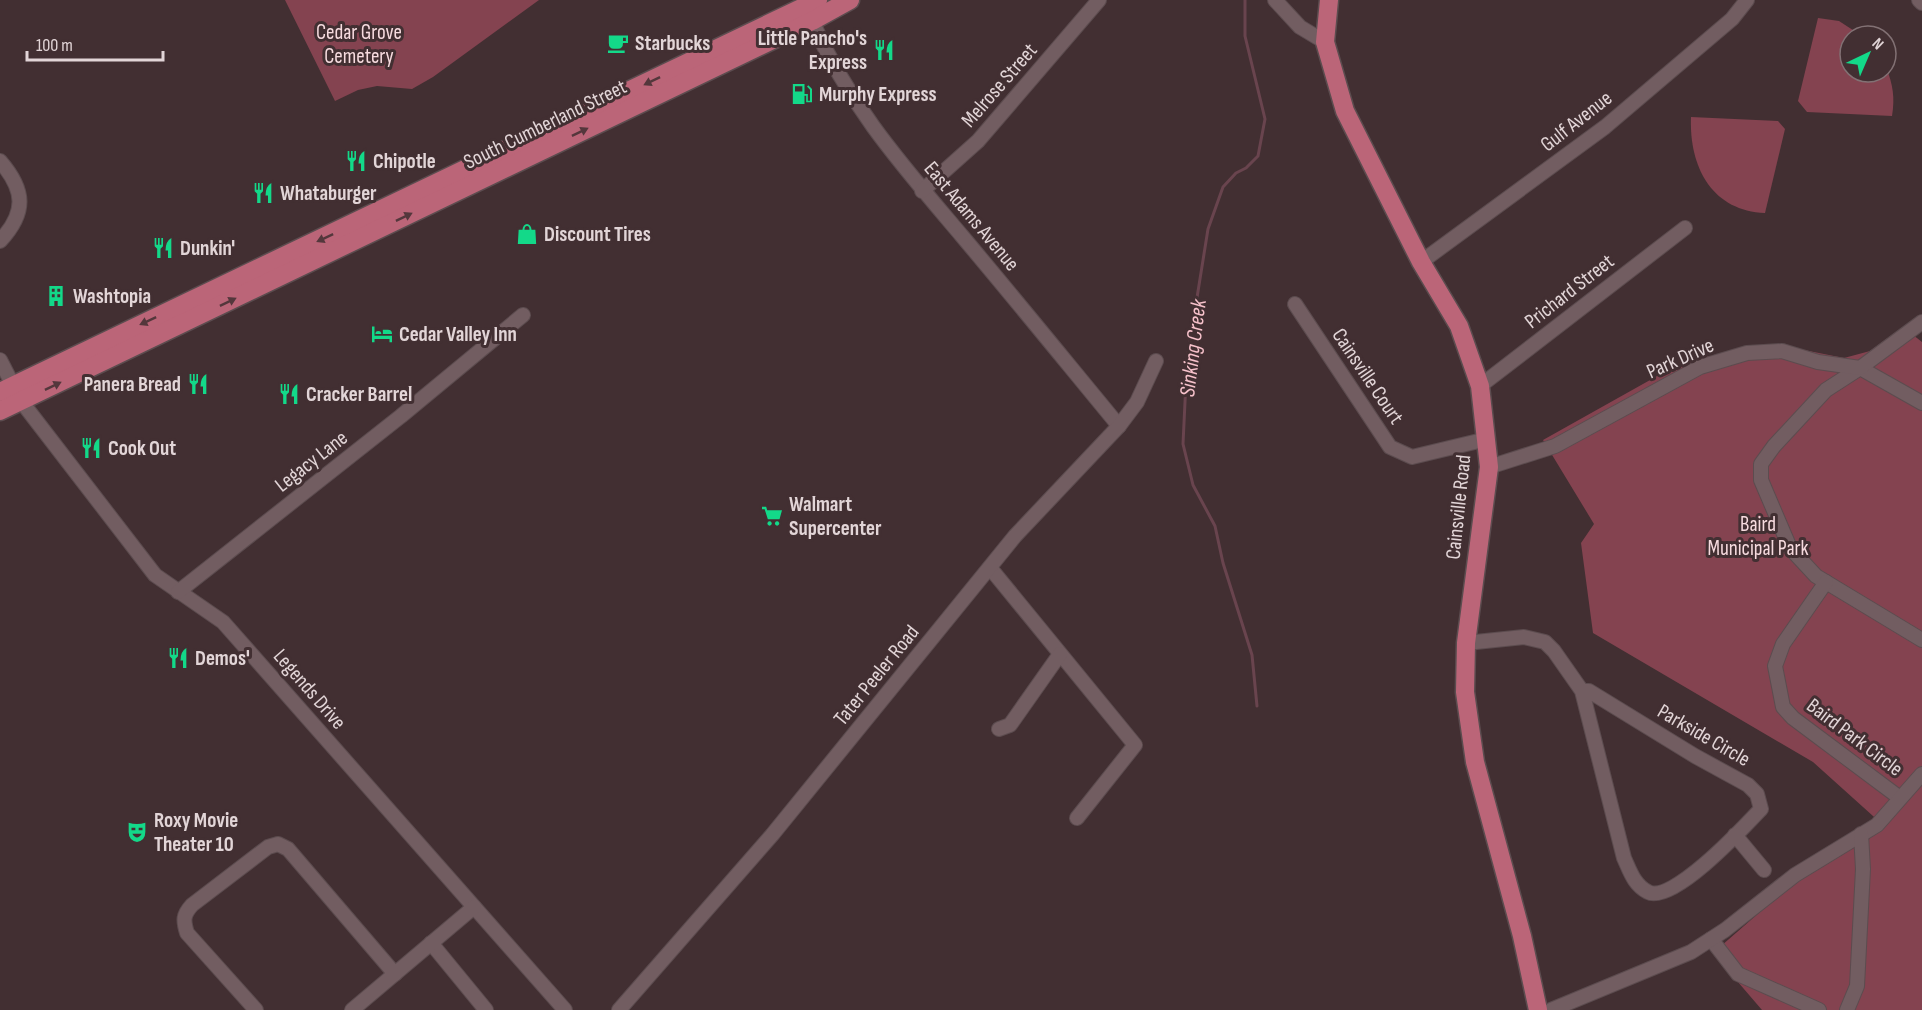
<svg xmlns="http://www.w3.org/2000/svg" width="1922" height="1010" viewBox="0 0 1922 1010" font-family="'Sofia Sans Condensed',sans-serif">
	<rect width="100%" height="100%" fill="#422f32"/>
	<g fill="#844350">
		<path d="M285,0H539L433,77L412,89L377,86L358,90L335,101Z"/>
		<path d="M1818,18L1839,21L1862,36H1850V72H1886V67C1893,85 1895,97 1892,116L1807,112L1798,101Z"/>
		<path d="M1691,117L1778,121L1785,129L1765,213C1711,211 1689,166 1691,117Z"/>
		<path d="M1903,327L1922,342V1010H1762L1713,953L1785,890L1883,825L1813,762L1593,633L1581,543L1594,524L1543,440L1684,361L1761,346L1794,348L1844,358L1870,351Z"/>
	</g>
	<g fill="none" stroke-linecap="round" stroke-linejoin="round">
		<path stroke="#69444e" stroke-width="3" d="M1245,0V36L1265,119L1258,156L1246,168L1236,173L1223,187L1208,229L1187,360L1183,444L1193,485L1215,526L1223,563L1252,655L1257,706"/>
		<defs>
			<g id="minor">
				<path d="M1275,0L1300,27L1325,42"/>
				<path d="M1919,0L1922,3"/>
				<path d="M812,21C850,107 902,165 962,236C1015,299 1067,363 1119,426"/>
				<path d="M0,161C25,190 27,212 0,241"/>
				<path d="M922,191L978,141L1099,0"/>
				<path d="M1421,262L1605,127L1732,19L1747,0"/>
				<path d="M1295,304L1390,447L1412,457L1487,439"/>
				<path d="M0,360L21,401L155,575L223,622L565,1010"/>
				<path d="M1480,386L1685,228"/>
				<path d="M1922,403L1860,368L1826,390L1774,446L1761,464V480L1790,548L1816,576L1922,640"/>
				<path d="M1489,467L1555,446L1700,367L1747,353L1782,351L1818,362L1860,368L1922,322"/>
				<path d="M991,569L1135,745L1077,818"/>
				<path d="M1826,582L1783,644L1775,666L1783,707L1793,718L1900,798"/>
				<path d="M178,592L401,416L523,315"/>
				<path d="M1466,643L1524,637L1545,642L1554,651L1582,691L1624,858C1630,871 1634,885 1648,892C1672,905 1744,827 1761,809L1757,794L1748,785L1695,756L1589,691H1582"/>
				<path d="M999,729L1010,725L1060,654"/>
				<path d="M1735,835L1764,870"/>
				<path d="M1711,939L1738,974L1819,1010"/>
				<path d="M431,943L486,1010"/>
				<path d="M256,1010L187,933C183,920 183,915 192,905L268,847L278,844L288,849L395,974"/>
				<path d="M352,1010L474,907"/>
				<path d="M619,1010L772,835L1015,536L1119,426L1137,402L1156,361"/>
				<path d="M1551,1010L1691,952L1725,930L1795,875L1877,825L1922,774"/>
				<path d="M1847,1010L1857,986L1863,869L1861,834"/>
			</g>
			<g id="major">
				<path d="M1329,0L1325,42L1345,111L1421,262L1459,326L1480,386L1489,467L1466,643L1465,692L1475,762L1522,936L1538,1010"/>
				<path d="M0,392L818,0"/>
				<path d="M0,411L812,21L850,0"/>
			</g>
		</defs>
		<use href="#minor" stroke="#5c4c4f" stroke-width="16"/>
		<use href="#major" stroke="#5c4c4f" stroke-width="21"/>
		<use href="#minor" stroke="#725d61" stroke-width="14"/>
		<use href="#major" stroke="#bb6578" stroke-width="18"/>
	</g>
	<defs><path id="oneway-solid" d="M-6-.8H1V-3.2L6.5 0L1 3.2V.8H-6Z" transform="scale(1.5)"/></defs>
	<g fill="#54373c">
		<use href="#oneway-solid" transform="translate(652 81) rotate(154)"/>
		<use href="#oneway-solid" transform="translate(580 132) rotate(-26)"/>
		<use href="#oneway-solid" transform="translate(404 217) rotate(-26)"/>
		<use href="#oneway-solid" transform="translate(325 238) rotate(155)"/>
		<use href="#oneway-solid" transform="translate(228 302) rotate(-26)"/>
		<use href="#oneway-solid" transform="translate(148 321) rotate(155)"/>
		<use href="#oneway-solid" transform="translate(53 386) rotate(-26)"/>
	</g>
	<defs>
		<symbol id="cafe-bare" viewBox="-9 -9 18 18"><path d="M-5.5-4.5H6V0H3Q3 3.5 0 3.5H-2.5Q-5.5 3.5-5.5 0ZM3-3.2v2h1.7v-2ZM-6 4.5H4V6H-6Z" fill="#13d989" stroke="#422f32" stroke-width="2.5" paint-order="stroke"/></symbol>
		<symbol id="restaurant-bare" viewBox="-9 -9 18 18"><path d="M-5-6h1v4h1v-4h1v4h1v-4h1v5L-1.5 .5V6h-2V.5L-5-1ZM5-6V6H3V1.5H1.5Q1.5-4 5-6Z" fill="#13d989" stroke="#422f32" stroke-width="2.5" paint-order="stroke"/></symbol>
		<symbol id="fuel-bare" viewBox="-9 -9 18 18"><path d="M-5.5-6h7V0h2V4h1.3V-2.5L3-4.5l.8-.8L6-3V5H2.5V1h-1V6h-7ZM-4.2-4.7v3.2H.2V-4.7Z" fill="#13d989" stroke="#422f32" stroke-width="2.5" paint-order="stroke"/></symbol>
		<symbol id="shop-bare" viewBox="-9 -9 18 18"><path d="M-5-2.5h2.3a2.7 3.5 0 0 1 5.4 0H5L5.5 6h-11ZM-1.5-2.5h3a1.5 2.3 0 0 0-3 0Z" fill="#13d989" stroke="#422f32" stroke-width="2.5" paint-order="stroke"/></symbol>
		<symbol id="building-bare" viewBox="-9 -9 18 18"><path d="M-4-6H4V6H1V3H-1V6H-4ZM-2.5-4.3h1.7v1.8h-1.7ZM.8-4.3h1.7v1.8H.8ZM-2.5-1h1.7V.8h-1.7ZM.8-1h1.7V.8H.8Z" fill="#13d989" stroke="#422f32" stroke-width="2.5" paint-order="stroke"/></symbol>
		<symbol id="hotel-bare" viewBox="-9 -9 18 18"><path d="M-6-4.5h1.5V1H6V5H4.5V3h-9V5H-6ZM-4 0a1.8 1.8 0 1 1 3.6 0ZM.5 0V-2.5h3Q6-2.5 6 0Z" fill="#13d989" stroke="#422f32" stroke-width="2.5" paint-order="stroke"/></symbol>
		<symbol id="supermarket-bare" viewBox="-9 -9 18 18"><path d="M-6-5.5h2.5l.6 2H6L4.5 2H-2.5L-4.4-4H-6ZM-1.5 3.2a1.3 1.3 0 1 0 .1 0ZM3 3.2a1.3 1.3 0 1 0 .1 0Z" fill="#13d989" stroke="#422f32" stroke-width="2.5" paint-order="stroke"/></symbol>
		<symbol id="theatre-bare" viewBox="-9 -9 18 18"><path d="M-5-5.5Q0-4 5-5.5V0Q5 5 0 6Q-5 5-5 0ZM-3.3-2.5H-1v1.5H-3.3ZM1-2.5H3.3v1.5H1ZM-2.8 1Q0 5.5 2.8 1Z" fill="#13d989" stroke="#422f32" stroke-width="2.5" paint-order="stroke"/></symbol>
	</defs>
	<g fill-rule="evenodd">
		<use href="#cafe-bare" x="603" y="28" width="30" height="30"/>
		<use href="#restaurant-bare" x="869" y="35" width="30" height="30"/>
		<use href="#fuel-bare" x="787" y="79" width="30" height="30"/>
		<use href="#restaurant-bare" x="341" y="146" width="30" height="30"/>
		<use href="#restaurant-bare" x="248" y="178" width="30" height="30"/>
		<use href="#shop-bare" x="512" y="219" width="30" height="30"/>
		<use href="#restaurant-bare" x="148" y="233" width="30" height="30"/>
		<use href="#building-bare" x="41" y="281" width="30" height="30"/>
		<use href="#hotel-bare" x="367" y="319" width="30" height="30"/>
		<use href="#restaurant-bare" x="183" y="369" width="30" height="30"/>
		<use href="#restaurant-bare" x="274" y="379" width="30" height="30"/>
		<use href="#restaurant-bare" x="76" y="433" width="30" height="30"/>
		<use href="#supermarket-bare" x="757" y="501" width="30" height="30"/>
		<use href="#restaurant-bare" x="163" y="643" width="30" height="30"/>
		<use href="#theatre-bare" x="122" y="817" width="30" height="30"/>
	</g>
	<g text-anchor="middle" stroke-width="6" stroke-linejoin="round" paint-order="stroke">
		<g font-size="21" fill="#f7dbdf" stroke="#422f32">
			<text x="359" y="39">Cedar Grove<tspan x="359" dy="24">Cemetery</tspan></text>
			<text x="1758" y="531">Baird<tspan x="1758" dy="24">Municipal Park</tspan></text>
		</g>
		<g font-size="21" font-weight="bold" fill="#e2d5d7" stroke="#422f32" text-anchor="start">
			<text x="867" y="45" text-anchor="end">Little Pancho's<tspan x="867" dy="24">Express</tspan></text>
			<text x="635" y="50">Starbucks</text>
			<text x="819" y="101">Murphy Express</text>
			<text x="373" y="168">Chipotle</text>
			<text x="280" y="200">Whataburger</text>
			<text x="544" y="241">Discount Tires</text>
			<text x="180" y="255">Dunkin'</text>
			<text x="73" y="303">Washtopia</text>
			<text x="399" y="341">Cedar Valley Inn</text>
			<text x="181" y="391" text-anchor="end">Panera Bread</text>
			<text x="306" y="401">Cracker Barrel</text>
			<text x="108" y="455">Cook Out</text>
			<text x="789" y="511">Walmart<tspan x="789" dy="24">Supercenter</tspan></text>
			<text x="195" y="665">Demos'</text>
			<text x="154" y="827">Roxy Movie<tspan x="154" dy="24">Theater 10</tspan></text>
		</g>
		<g font-size="21" fill="#e2d5d7" stroke="#422f32">
			<text transform="translate(999 85) rotate(-49)" y="7">Melrose Street</text>
			<text transform="translate(1576 121) rotate(-38)" y="7">Gulf Avenue</text>
			<text transform="translate(545 124) rotate(-26)" y="7">South Cumberland Street</text>
			<text transform="translate(972 216) rotate(50)" y="7">East Adams Avenue</text>
			<text transform="translate(1569 291) rotate(-38)" y="7">Prichard Street</text>
			<text transform="translate(1680 358) rotate(-24)" y="7">Park Drive</text>
			<text transform="translate(1368 376) rotate(56)" y="7">Cainsville Court</text>
			<text transform="translate(311 461) rotate(-38)" y="7">Legacy Lane</text>
			<text transform="translate(1458 507) rotate(-84)" y="7">Cainsville Road</text>
			<text transform="translate(876 675) rotate(-51)" y="7">Tater Peeler Road</text>
			<text transform="translate(310 689) rotate(49)" y="7">Legends Drive</text>
			<text transform="translate(1704 735) rotate(30)" y="7">Parkside Circle</text>
			<text transform="translate(1855 737) rotate(37)" y="7">Baird Park Circle</text>
		</g>
		<g font-size="22" font-style="italic" fill="#f7c2cb" stroke="#422f32">
			<text transform="translate(1192 348) rotate(-83)" y="8">Sinking Creek</text>
		</g>
	</g>
	<g transform="translate(1868 54) rotate(44)"><circle r="28" fill="#422f32" stroke="#827174" stroke-width="1.5"/>
	<path d="M0-4.5L10 22L0 15L-10 22Z" fill="#13d989"/>
	<text y="-9" font-size="16" font-weight="bold" text-anchor="middle" fill="#e2d5d7">N</text>
	</g>
	<path d="M27 51v9h136v-9" fill="none" stroke="#e2d5d7" stroke-width="3"/>
	<text x="36" y="51" font-size="18" fill="#e2d5d7" stroke="#422f32" stroke-width="4.5" paint-order="stroke">100 m</text>
</svg>
